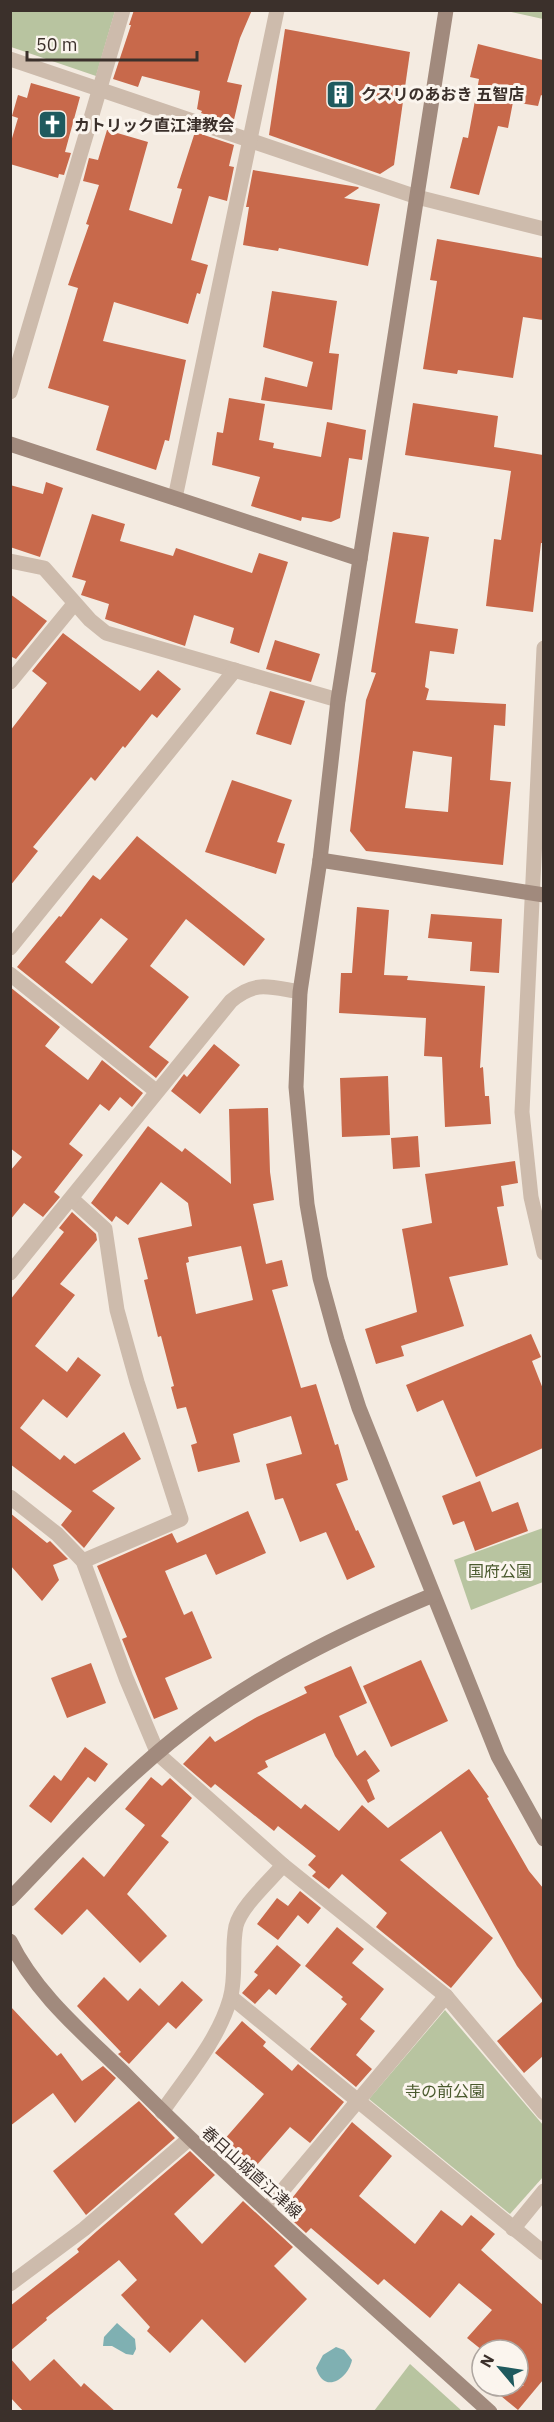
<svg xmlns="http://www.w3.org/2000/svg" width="554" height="2422" viewBox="0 0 554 2422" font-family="'IBM Plex Sans','Noto Sans JP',sans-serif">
	<rect width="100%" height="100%" fill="#f4ebe1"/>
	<g fill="#b8c4a0">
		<path d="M11,11H115L96,76L11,47Z"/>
		<path d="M507,11H543V19Z"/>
		<path d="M543,1528V1582L471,1610L454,1560Z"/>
		<path d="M445,2010L543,2125V2177L510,2214L369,2099Z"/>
		<path d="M410,2364L462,2411H374Z"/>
	</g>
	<g fill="#7fb0b2">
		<path d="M117,2323L135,2339L136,2349L133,2355L126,2354L112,2346H103L104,2337Z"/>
		<path d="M336,2347L344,2350L352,2360C348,2379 324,2395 316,2368L323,2355Z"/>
	</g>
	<g fill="#c8694b" fill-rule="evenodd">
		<path d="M134,10H252L240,38L227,82L242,85L233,124L201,113L202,111L197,109L200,91L142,76L138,87L113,79L131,25H129Z"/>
		<path d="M285,29L410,52L394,165L380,174L269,135Z"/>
		<path d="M478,44L543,60V96L541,95L538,106L513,102L508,128L498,126L479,195L450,188L463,137L468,138L479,79L470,77Z"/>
		<path d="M31,83L80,97L65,152L71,153L64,175L59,174L58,178L10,164V145L18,118L12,116L18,95L27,98Z"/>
		<path d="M107,130L148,142L129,210L172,224L182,189L177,188L195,132L234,145L229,166L234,167L227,201L209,196L191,260L208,265L200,294L197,293L188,324L114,302L103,341L186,360L169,441L165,440L156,470L96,450L109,406L48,388L78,288L68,285L89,225L86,224L99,185L83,181L89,158L98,160Z"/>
		<path d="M253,170L358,187L359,188L344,198L380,204L368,266L279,248L278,251L243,245L249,207H246Z"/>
		<path d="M437,239L543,258V320L523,317L513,378L458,370L457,374L423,369L437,281L430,280Z"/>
		<path d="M272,291L337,301L329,353L339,354L332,410L261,400L265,377L307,387L313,362L263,347Z"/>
		<path d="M229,398L265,404L259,440L274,443L273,448L321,457L327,422L366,430L362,460L349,458L340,518L331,522L302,517L301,521L251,506L260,477L212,465L217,432L223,433Z"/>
		<path d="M413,403L498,416L494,447L543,455V543H541L533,612L486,606L494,539L501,540L511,471L405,455Z"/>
		<path d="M46,482L63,488L40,557L10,547V485L43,494Z"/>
		<path d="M92,514L125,524L120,541L173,556L176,548L252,573L259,553L288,562L259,653L230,643L234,628L194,615L185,646L105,619L109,604L81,595L86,581L72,577Z"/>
		<path d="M393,532L429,537L415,623L458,629L454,654L430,651L425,687L429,689L426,700L506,704L505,726L494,725L490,780L511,782L503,865L366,851L350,831L366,700L376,673L371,672ZM413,751L452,757L448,812L405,808Z"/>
		<path d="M10,594L47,621L16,659L10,656Z"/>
		<path d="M63,633L140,691L158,670L181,689L157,718L152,714L125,748L123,746L95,781L91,777L33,847L38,851L10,886V731L47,683L32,671Z"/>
		<path d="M275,640L320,654L311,682L266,669Z"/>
		<path d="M270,691L305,701L291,745L256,734Z"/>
		<path d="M232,780L292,800L277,842L285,844L276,874L205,852Z"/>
		<path d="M137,836L265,939L244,966L186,919L150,966L189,997L149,1047L169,1062L156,1078L17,967L59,916L61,917L93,875L100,880ZM101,918L128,939L92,984L65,962Z"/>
		<path d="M357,907L389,910L384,975L408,976L407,980L485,986L480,1068L483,1067L485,1096H489L491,1124L445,1127L442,1057L424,1056L426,1018L339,1013L341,973H352Z"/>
		<path d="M431,914L502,919L499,973L470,971L472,942L428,938Z"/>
		<path d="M10,987L60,1027L45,1046L88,1080L102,1060L143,1093L132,1107L120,1097L109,1111L100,1104L69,1144L83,1155L54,1192L60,1197L43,1217L24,1203L10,1220V1171L22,1157L10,1148Z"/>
		<path d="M214,1044L240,1065L200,1114L171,1091L184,1074L187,1077Z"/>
		<path d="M388,1076L390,1135L342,1137L340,1078Z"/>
		<path d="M268,1108L270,1172L274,1200L253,1204L266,1264L282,1260L288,1286L272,1290L301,1388L316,1384L335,1445L338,1444L348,1480L336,1484L356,1531L358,1530L375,1567L347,1580L326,1532L300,1542L283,1498L275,1500L266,1464L302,1454L291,1416L233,1434L240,1462L198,1472L191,1445L197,1443L186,1407L177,1409L171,1387L174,1386L161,1336L158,1337L144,1280L148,1279L138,1238L192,1226L188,1203L161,1182L128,1225L116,1216L112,1222L91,1203L148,1126L182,1152L185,1148L231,1184L229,1109ZM241,1246L253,1300L196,1314L186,1263L189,1262L188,1257Z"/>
		<path d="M418,1136L420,1167L393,1169L391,1138Z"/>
		<path d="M515,1161L518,1183L501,1186L504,1206L497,1207L508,1265L449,1277L464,1326L401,1346L404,1356L376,1364L365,1329L417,1312L402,1229L432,1223L425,1174Z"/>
		<path d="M72,1212L96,1234L97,1240L60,1284L75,1295L35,1346L67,1372L78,1357L101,1375L67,1418L43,1399L20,1428L60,1460L64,1455L75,1464L124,1432L141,1459L92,1491L115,1508L84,1548L61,1525L72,1511L10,1464V1300L64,1232L59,1228Z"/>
		<path d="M531,1334L541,1357L532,1361L543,1389V1448L476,1477L443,1400L417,1412L406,1385Z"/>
		<path d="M480,1481L492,1512L518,1502L528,1531L475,1551L464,1521L453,1525L442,1496Z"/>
		<path d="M248,1511L266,1553L216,1575L206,1554L165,1571L184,1615L192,1611L212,1658L165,1678L178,1709L154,1719L122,1639L127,1637L97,1566L172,1533L177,1543Z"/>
		<path d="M10,1513L47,1543L50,1541L68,1559L53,1565L59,1580L42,1601L10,1565Z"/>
		<path d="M421,1660L448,1721L391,1747L363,1686Z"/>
		<path d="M91,1663L106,1703L67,1718L51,1678Z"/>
		<path d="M351,1666L367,1703L339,1716L357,1756L365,1750L380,1771L367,1780L375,1799L368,1803L335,1756L325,1733L265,1761L268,1767L257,1773L301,1809L305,1804L339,1831L362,1805L388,1828L469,1769L489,1797L487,1798L529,1871L543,1888V2056L524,2073L497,2041L543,2001L517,1966L441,1831L400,1860L493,1938L451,1988L376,1927L387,1913L342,1874L329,1889L312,1876L316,1872L308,1865L316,1856L278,1826L274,1831L215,1784L211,1788L183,1764L210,1736L215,1742L257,1717L307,1693L304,1687Z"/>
		<path d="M85,1747L108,1764L95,1782L88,1777L51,1823L29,1806L54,1775L61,1781Z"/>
		<path d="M151,1777L162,1786L170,1778L192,1798L161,1836L169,1842L127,1894L167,1936L140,1963L87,1909L62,1935L34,1909L83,1857L104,1877L145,1825L125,1809Z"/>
		<path d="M300,1891L321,1908L308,1924L298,1915L278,1940L257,1924L277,1898L288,1906Z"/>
		<path d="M337,1927L364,1949L352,1963L384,1989L360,2019L375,2031L356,2055L372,2069L356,2087L310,2049L347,2004L341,1999L343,1997L305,1966Z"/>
		<path d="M277,1945L301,1965L276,1995L269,1989L255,2004L242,1993L258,1975L254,1972Z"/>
		<path d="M104,1977L128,2001L140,1988L159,2006L182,1981L203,2000L176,2029L168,2022L129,2064L118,2054L121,2052L77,2006Z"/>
		<path d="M10,2006L57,2056L61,2053L82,2081L103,2066L116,2078L75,2123L53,2093L10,2126Z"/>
		<path d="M242,2021L266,2042L263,2046L292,2071L298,2064L344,2102L310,2143L290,2127L249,2174L231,2158L229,2161L216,2149L264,2094L215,2053Z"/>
		<path d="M139,2101L175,2138L86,2215L53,2171Z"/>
		<path d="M352,2122L392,2156L359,2196L415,2244L441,2210L462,2226L471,2215L495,2234L481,2250L543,2305V2380L518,2410L489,2386H524L518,2381V2350H482L467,2338L492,2310L459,2283L430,2318L384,2279L378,2285L311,2228L306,2233L282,2211Z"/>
		<path d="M190,2151L215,2175L174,2214L202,2244L243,2201L293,2247L274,2266L307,2299L245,2363L202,2319L170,2353L147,2331L150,2327L121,2295L137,2280L119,2260L46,2318L47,2320L10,2351V2306L79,2252L77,2249L97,2231Z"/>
		<path d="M10,2358L30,2381L54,2359L81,2387L84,2383L116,2412H24L10,2397Z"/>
	</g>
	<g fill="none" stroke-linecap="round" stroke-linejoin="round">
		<g stroke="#cdbbac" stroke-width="15">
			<path d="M10,59L417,197L544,229"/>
			<path d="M10,392L123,10"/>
			<path d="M175,498L277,10"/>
			<path d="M10,561L44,568L90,620L106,633L338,700"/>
			<path d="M544,648L522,1112L531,1197L544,1253"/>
			<path d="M10,682L74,604"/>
			<path d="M10,948L235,670"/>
			<path d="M10,974L156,1091"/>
			<path d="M72,1199L105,1229L117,1310L137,1382L181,1519L83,1561"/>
			<path d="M10,1273L231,1001C256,980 269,987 300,992"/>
			<path d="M10,1497L57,1534L83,1561L126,1678L158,1754L283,1865L446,1996L544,2113"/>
			<path d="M231,1997L544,2253"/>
			<path d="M162,2112C186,2077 218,2041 230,1999C237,1976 231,1950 236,1926C241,1906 270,1881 283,1865"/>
			<path d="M267,2209L446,1996"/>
			<path d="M513,2229L544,2191"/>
			<path d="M10,2284L84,2229L189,2139"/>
		</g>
		<g stroke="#a18a7d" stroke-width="15">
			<path d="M446,10L338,700L320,860L300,992L296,1087L307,1204L320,1278L337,1340L359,1408L498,1756L544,1839"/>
			<path d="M10,444L360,559"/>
			<path d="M320,860L544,895"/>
			<path d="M10,1899C72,1835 133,1766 207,1714C277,1665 354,1628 433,1595"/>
			<path d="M10,1941C37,1996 87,2036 129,2078C244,2194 369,2302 490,2412"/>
		</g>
	</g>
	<defs>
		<symbol id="building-square" viewBox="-11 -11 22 22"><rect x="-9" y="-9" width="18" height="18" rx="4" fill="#1f5a5e" stroke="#fbf5ee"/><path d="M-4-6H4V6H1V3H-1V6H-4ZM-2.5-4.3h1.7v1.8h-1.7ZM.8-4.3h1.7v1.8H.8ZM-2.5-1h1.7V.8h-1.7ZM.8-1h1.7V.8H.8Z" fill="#fff"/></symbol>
		<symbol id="church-square" viewBox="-11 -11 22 22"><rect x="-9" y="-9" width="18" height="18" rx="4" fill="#1f5a5e" stroke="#fbf5ee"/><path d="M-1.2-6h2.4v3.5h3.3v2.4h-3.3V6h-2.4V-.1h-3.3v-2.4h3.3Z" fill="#fff"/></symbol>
	</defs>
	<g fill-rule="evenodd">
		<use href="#building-square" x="324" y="78" width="33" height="33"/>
		<use href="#church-square" x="36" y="108" width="33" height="33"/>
	</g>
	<g text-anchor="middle" stroke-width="6" stroke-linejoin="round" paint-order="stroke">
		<g font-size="16" font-weight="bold" fill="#3b302b" stroke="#fbf5ee" text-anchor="start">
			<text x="361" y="100">クスリのあおき 五智店</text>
			<text x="74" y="131">カトリック直江津教会</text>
		</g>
		<g font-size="16" fill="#4a5a2e" stroke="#fbf5ee">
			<text x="500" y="1577">国府公園</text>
			<text x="445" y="2097">寺の前公園</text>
		</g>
		<g font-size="16" fill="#3b302b" stroke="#fbf5ee">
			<text transform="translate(252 2172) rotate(42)" y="6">春日山城直江津線</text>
		</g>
	</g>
	<rect width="554" height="2422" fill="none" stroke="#3b302b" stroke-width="24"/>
	<g transform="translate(500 2368) rotate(299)"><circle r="28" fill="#fbf5ee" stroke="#aea6a0" stroke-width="1.5"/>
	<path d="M0-4.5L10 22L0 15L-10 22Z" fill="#1f5a5e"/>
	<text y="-9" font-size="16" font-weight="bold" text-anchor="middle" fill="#3b302b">N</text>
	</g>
	<path d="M27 51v9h170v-9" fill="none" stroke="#3b302b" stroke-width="3"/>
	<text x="36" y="51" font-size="18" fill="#3b302b" stroke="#fbf5ee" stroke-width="4.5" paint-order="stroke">50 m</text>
</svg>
